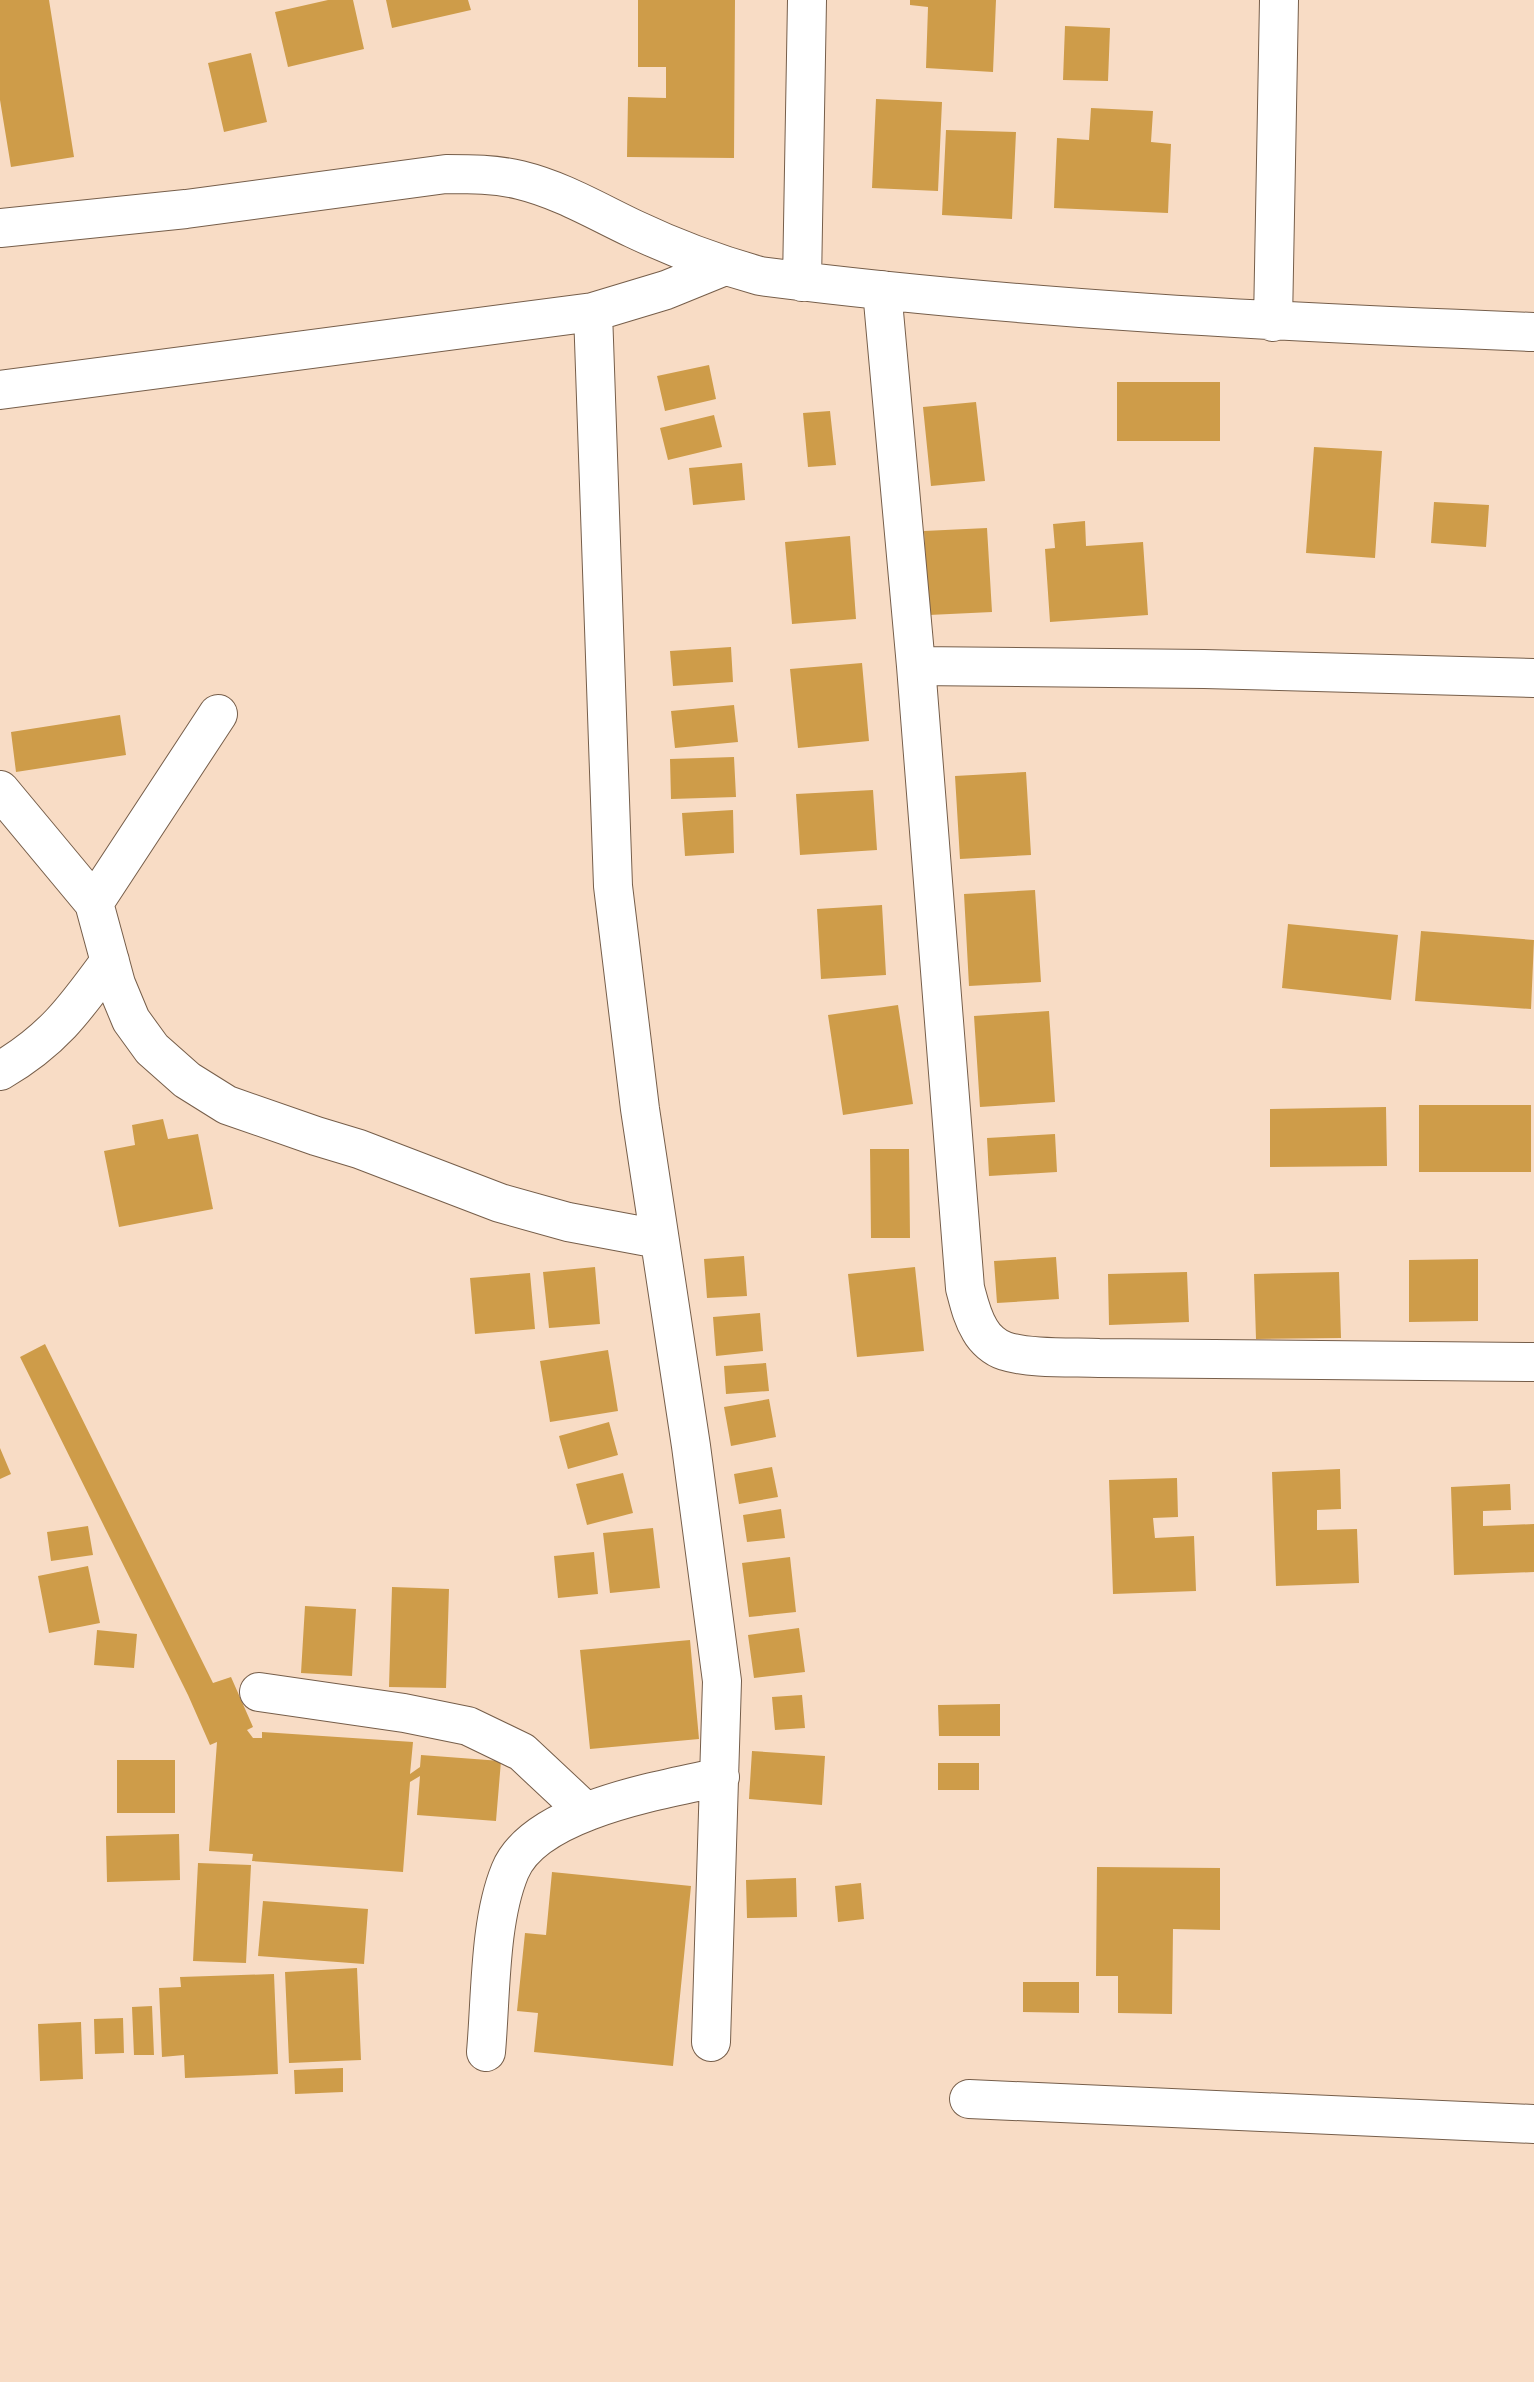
<svg xmlns="http://www.w3.org/2000/svg" width="1534" height="2382" font-family="'Exo 2',sans-serif">
<style>
.building{fill:#ce9c49}
.lines{fill:none;stroke-linecap:round;stroke-linejoin:round}
.minor-casing{stroke:#765e4a;stroke-width:40}
.minor{stroke:#fff;stroke-width:38}
</style>
<rect width="100%" height="100%" fill="#f8dcc5"/>
<path class="building" d="M 0,0 L 49,0 L 74,157 L 11,167 L 0,100 Z
M 328,0 L 353,0 L 364,49 L 288,67 L 275,12 Z
M 386,0 L 468,0 L 471,10 L 392,28 Z
M 638,0 L 735,0 L 734,158 L 627,157 L 628,97 L 666,98 L 666,67 L 638,67 Z
M 910,0 L 996,0 L 993,72 L 926,68 L 928,7 L 910,5 Z
M 1065,26 L 1110,28 L 1108,81 L 1063,80 Z
M 251,53 L 267,122 L 224,132 L 208,63 Z
M 876,99 L 942,102 L 938,191 L 872,188 Z
M 1091,108 L 1153,111 L 1151,142 L 1171,144 L 1168,213 L 1054,208 L 1057,138 L 1089,140 Z
M 946,130 L 1016,132 L 1012,219 L 942,215 Z
M 709,365 L 716,399 L 665,411 L 657,376 Z
M 1117,382 L 1220,382 L 1220,441 L 1117,441 Z
M 976,402 L 985,481 L 931,486 L 923,407 Z
M 830,411 L 836,465 L 808,467 L 803,413 Z
M 714,415 L 722,447 L 668,460 L 660,428 Z
M 1314,447 L 1382,451 L 1375,558 L 1306,553 Z
M 742,463 L 745,500 L 693,505 L 689,468 Z
M 1434,502 L 1489,505 L 1486,547 L 1431,543 Z
M 1085,521 L 1086,546 L 1143,542 L 1148,615 L 1050,622 L 1045,549 L 1055,548 L 1053,524 Z
M 987,528 L 992,612 L 929,615 L 924,531 Z
M 850,536 L 856,619 L 792,624 L 785,542 Z
M 731,647 L 733,682 L 673,686 L 670,651 Z
M 862,663 L 869,741 L 798,748 L 790,669 Z
M 734,705 L 738,742 L 675,748 L 671,711 Z
M 120,715 L 126,755 L 16,772 L 11,732 Z
M 734,757 L 736,797 L 671,799 L 670,759 Z
M 1026,772 L 1031,855 L 960,859 L 955,776 Z
M 873,790 L 877,850 L 800,855 L 796,794 Z
M 733,810 L 734,853 L 685,856 L 682,813 Z
M 1035,890 L 1041,982 L 969,986 L 964,894 Z
M 882,905 L 886,975 L 821,979 L 817,909 Z
M 1288,924 L 1398,935 L 1391,1000 L 1282,988 Z
M 1421,931 L 1534,940 L 1531,1009 L 1415,1001 Z
M 898,1005 L 913,1104 L 843,1115 L 828,1015 Z
M 1049,1011 L 1055,1102 L 980,1107 L 974,1016 Z
M 1419,1105 L 1531,1105 L 1531,1172 L 1419,1172 Z
M 1386,1107 L 1387,1166 L 1270,1167 L 1270,1109 Z
M 163,1119 L 168,1139 L 198,1134 L 213,1209 L 119,1227 L 104,1151 L 135,1145 L 132,1125 Z
M 1055,1134 L 1057,1172 L 989,1176 L 987,1138 Z
M 870,1149 L 909,1149 L 910,1238 L 871,1238 Z
M 744,1256 L 747,1296 L 707,1298 L 704,1259 Z
M 1056,1257 L 1059,1299 L 997,1303 L 994,1261 Z
M 1478,1259 L 1478,1321 L 1409,1322 L 1409,1260 Z
M 595,1267 L 600,1324 L 549,1328 L 543,1272 Z
M 915,1267 L 924,1351 L 857,1357 L 848,1274 Z
M 1187,1272 L 1189,1322 L 1109,1325 L 1108,1274 Z
M 1339,1272 L 1341,1338 L 1256,1339 L 1254,1274 Z
M 530,1273 L 535,1329 L 475,1334 L 470,1278 Z
M 760,1313 L 763,1351 L 716,1356 L 713,1317 Z
M 45,1344 L 213,1683 L 231,1677 L 253,1727 L 247,1730 L 253,1738 L 262,1738 L 262,1732 L 413,1742 L 410,1774 L 420,1767 L 421,1755 L 501,1761 L 496,1821 L 417,1815 L 420,1776 L 410,1782 L 403,1872 L 252,1861 L 253,1854 L 209,1851 L 217,1742 L 210,1745 L 188,1695 L 20,1357 Z
M 608,1350 L 618,1411 L 550,1422 L 540,1361 Z
M 766,1363 L 769,1391 L 726,1394 L 724,1366 Z
M 769,1399 L 776,1437 L 731,1446 L 724,1407 Z
M 609,1422 L 618,1455 L 568,1469 L 559,1436 Z
M 0,1448 L 11,1474 L 0,1479 Z
M 772,1467 L 778,1497 L 739,1504 L 734,1474 Z
M 1340,1469 L 1341,1509 L 1317,1510 L 1317,1530 L 1357,1529 L 1359,1583 L 1276,1586 L 1272,1472 Z
M 623,1473 L 633,1513 L 587,1525 L 576,1484 Z
M 1177,1478 L 1178,1517 L 1153,1518 L 1155,1538 L 1194,1536 L 1196,1591 L 1113,1594 L 1109,1480 Z
M 1510,1484 L 1511,1510 L 1483,1511 L 1483,1526 L 1534,1524 L 1534,1572 L 1454,1575 L 1451,1487 Z
M 781,1509 L 785,1538 L 747,1542 L 743,1515 Z
M 88,1526 L 93,1555 L 51,1561 L 47,1532 Z
M 653,1528 L 660,1588 L 610,1593 L 603,1533 Z
M 594,1552 L 598,1594 L 558,1598 L 554,1556 Z
M 790,1557 L 796,1612 L 749,1617 L 742,1563 Z
M 88,1566 L 100,1623 L 49,1633 L 38,1576 Z
M 392,1587 L 449,1589 L 446,1688 L 389,1687 Z
M 305,1606 L 356,1609 L 352,1676 L 301,1673 Z
M 799,1628 L 805,1672 L 754,1678 L 748,1635 Z
M 97,1630 L 137,1634 L 134,1668 L 94,1665 Z
M 690,1640 L 699,1739 L 590,1749 L 580,1650 Z
M 802,1695 L 805,1728 L 775,1730 L 772,1697 Z
M 1000,1704 L 1000,1736 L 939,1736 L 938,1705 Z
M 752,1751 L 825,1756 L 822,1805 L 749,1799 Z
M 117,1760 L 175,1760 L 175,1813 L 117,1813 Z
M 938,1763 L 979,1763 L 979,1790 L 938,1790 Z
M 179,1834 L 180,1880 L 107,1882 L 106,1836 Z
M 198,1863 L 251,1865 L 246,1963 L 193,1961 Z
M 1097,1867 L 1220,1868 L 1220,1930 L 1173,1929 L 1172,2014 L 1118,2013 L 1118,1976 L 1096,1976 Z
M 552,1872 L 691,1886 L 673,2066 L 534,2052 L 538,2013 L 517,2011 L 525,1933 L 546,1935 Z
M 796,1878 L 797,1917 L 747,1918 L 746,1880 Z
M 861,1883 L 864,1919 L 838,1922 L 835,1886 Z
M 263,1901 L 368,1909 L 364,1964 L 258,1956 Z
M 357,1968 L 361,2060 L 289,2063 L 285,1972 Z
M 274,1974 L 278,2074 L 185,2078 L 184,2055 L 162,2057 L 159,1988 L 181,1987 L 180,1977 Z
M 1023,1982 L 1079,1982 L 1079,2013 L 1023,2012 Z
M 152,2006 L 154,2055 L 134,2055 L 132,2007 Z
M 123,2018 L 124,2053 L 95,2054 L 94,2019 Z
M 81,2022 L 83,2079 L 40,2081 L 38,2024 Z
M 343,2068 L 343,2092 L 295,2094 L 294,2070 Z"/>
<g class="lines">
<defs>
<path id="minor" d="M 0,228 L 186,209 L 446,174 C 471,174 495,174 520,180 C 561,190 596,211 634,229 C 674,248 717,264 760,276 C 1018,309 1274,322 1534,332
M 802,282 L 807,0
M 882,290 L 916,666 L 965,1288 C 969,1303 972,1317 980,1330 C 985,1339 995,1348 1005,1351 C 1029,1359 1072,1357 1099,1358 L 1534,1362
M 593,312 L 613,886 L 640,1109 L 691,1446 L 722,1681 L 711,2042
M 1273,322 L 1279,0
M 0,390 L 593,312 L 666,290 L 725,266
M 916,666 L 1204,669 L 1534,678
M 0,790 L 94,903 L 116,984 L 131,1020 L 152,1049 L 187,1080 L 227,1105 L 316,1136 L 359,1149 L 500,1203 L 568,1222 L 659,1239
M 94,903 L 218,714
M 0,1071 C 53,1040 75,1009 110,961
M 259,1692 L 404,1713 L 468,1726 L 522,1752 L 586,1812
M 486,2052 C 491,1996 489,1922 510,1871 C 535,1810 662,1790 720,1777
M 969,2099 L 1534,2124"/>
</defs>
<use href="#minor" class="minor-casing"/>
<use href="#minor" class="minor"/>
</g>
</svg>
